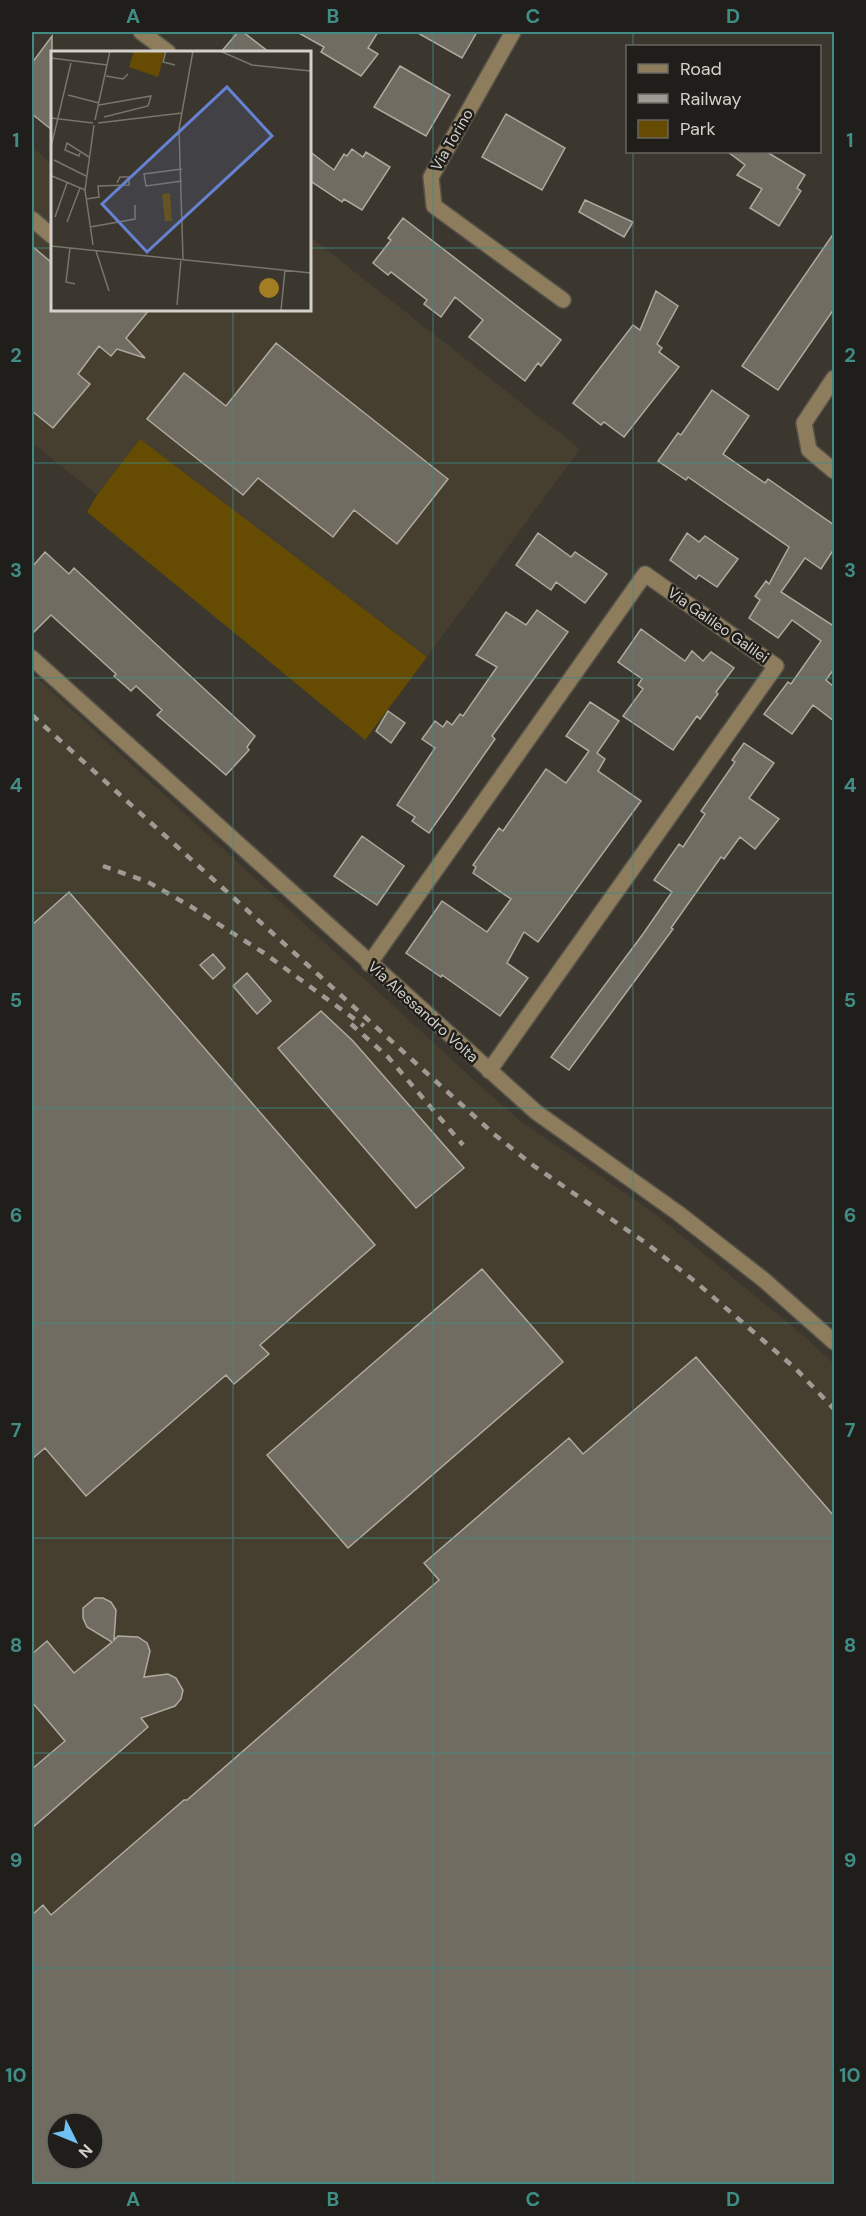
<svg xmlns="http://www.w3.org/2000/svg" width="866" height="2216" font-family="'DM Sans',sans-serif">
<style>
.built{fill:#463e2f;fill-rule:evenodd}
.green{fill:#664c03}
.building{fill:#716c62;stroke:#afaa9f;stroke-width:1.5;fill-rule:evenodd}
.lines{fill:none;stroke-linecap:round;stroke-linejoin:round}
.minor-casing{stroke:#57534a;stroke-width:18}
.minor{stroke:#8d7d5c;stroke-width:15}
.rail{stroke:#9e9b94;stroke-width:4.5;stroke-dasharray:8 8;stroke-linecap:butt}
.grid{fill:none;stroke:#408d86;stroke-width:1.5;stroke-opacity:0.55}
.labels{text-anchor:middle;stroke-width:5;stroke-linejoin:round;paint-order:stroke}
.street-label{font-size:15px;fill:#d4d1cc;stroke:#201e1a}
.inset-road{fill:none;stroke:#78756d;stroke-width:1.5}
.view{fill:#6682d3;fill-opacity:0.15;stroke:#6682d3;stroke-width:3}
.inset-edge{fill:none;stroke:#d4d1cc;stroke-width:3}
.neatline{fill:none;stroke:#408d86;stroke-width:2}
.grid-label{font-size:20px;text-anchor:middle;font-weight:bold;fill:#408d86}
</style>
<rect width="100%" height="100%" fill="#3b372e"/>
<path class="built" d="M 32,147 L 52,164 L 52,309 L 309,309 L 309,236 L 580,449 L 427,657 L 140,440 L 97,495 L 32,443 Z
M 32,673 L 487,1092 L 522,1122 L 654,1213 L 804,1336 L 834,1364 L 834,2184 L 32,2184 ZM 57,2123 L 93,2123 L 93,2159 L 57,2159 Z"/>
<path class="green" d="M 140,439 L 427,657 L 365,740 L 87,512 L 97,495 Z"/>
<path class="building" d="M 238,32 L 243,32 L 269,52 L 221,52 Z
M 297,32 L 378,32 L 368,48 L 378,54 L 361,76 L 321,52 L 324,47 Z
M 416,32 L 477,32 L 462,58 Z
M 52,36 L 52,130 L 32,114 L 32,63 Z
M 400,66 L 450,95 L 426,136 L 374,107 Z
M 506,114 L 565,148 L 542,190 L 482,157 Z
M 352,149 L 363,157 L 366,152 L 390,167 L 362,210 L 344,199 L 342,202 L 309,180 L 309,151 L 334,170 L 344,154 L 347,156 Z
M 728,152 L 767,152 L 805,175 L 797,188 L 801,191 L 779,226 L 750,208 L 762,189 L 737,175 L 745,165 Z
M 585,200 L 633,222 L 624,237 L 579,212 Z
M 403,218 L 561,340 L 541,366 L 538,363 L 525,381 L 469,337 L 483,320 L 455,297 L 441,317 L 424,304 L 427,300 L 391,272 L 388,275 L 373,263 L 391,240 L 388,238 Z
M 834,233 L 834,309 L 778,390 L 742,366 Z
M 32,246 L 52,263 L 52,309 L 150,309 L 126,338 L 145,358 L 117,349 L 111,356 L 99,346 L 78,374 L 90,384 L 53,428 L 32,411 Z
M 656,291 L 678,306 L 657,344 L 662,348 L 659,352 L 679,367 L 624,437 L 604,422 L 601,425 L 573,403 L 633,325 L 640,330 Z
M 276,343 L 448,479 L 397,544 L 354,510 L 333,537 L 258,478 L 243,495 L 147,419 L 184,373 L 226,406 Z
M 712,390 L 749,416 L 723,454 L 765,483 L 768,479 L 834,525 L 834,549 L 821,569 L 805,558 L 781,592 L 832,625 L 834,622 L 834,669 L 826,680 L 834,687 L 834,721 L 813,705 L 792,734 L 764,714 L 788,682 L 791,684 L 821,641 L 792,620 L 778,638 L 749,618 L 760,600 L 755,596 L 766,581 L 769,584 L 789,547 L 688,477 L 686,480 L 658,461 L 678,433 L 681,435 Z
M 538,533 L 571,557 L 575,552 L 607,574 L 585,603 L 556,582 L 551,590 L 516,565 Z
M 687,533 L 699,542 L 705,536 L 738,559 L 717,587 L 699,575 L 696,579 L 670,560 Z
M 45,552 L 69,574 L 74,568 L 255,736 L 247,747 L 249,750 L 226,775 L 157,715 L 162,710 L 136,686 L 131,691 L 114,676 L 116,674 L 51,615 L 32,634 L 32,567 Z
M 537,610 L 568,632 L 492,736 L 495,739 L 429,833 L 412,821 L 415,817 L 397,805 L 435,748 L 422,739 L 435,721 L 443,727 L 447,721 L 452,725 L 460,714 L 463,716 L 497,667 L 476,655 L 506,612 L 526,625 Z
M 641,629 L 685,661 L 692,651 L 703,661 L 711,652 L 734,668 L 716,692 L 718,694 L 700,719 L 697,716 L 673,750 L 623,716 L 643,689 L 638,685 L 642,679 L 618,662 Z
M 590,702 L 619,721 L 597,753 L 605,759 L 598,771 L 641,801 L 538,942 L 524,932 L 507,963 L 528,978 L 500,1016 L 442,975 L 441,977 L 406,953 L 442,901 L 487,932 L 511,899 L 473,873 L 476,867 L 473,865 L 499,828 L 503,831 L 546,769 L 566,783 L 589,751 L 566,736 Z
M 388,711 L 405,723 L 391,743 L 376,731 Z
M 744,743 L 774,763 L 749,798 L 779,819 L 755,849 L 740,837 L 724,859 L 721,857 L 671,928 L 673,929 L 569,1070 L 551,1057 L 643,934 L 672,892 L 654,880 L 679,844 L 683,847 L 705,814 L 701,811 L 735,762 L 732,760 Z
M 362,836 L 404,866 L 377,905 L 334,876 Z
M 69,892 L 375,1245 L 260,1345 L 269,1354 L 234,1384 L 226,1375 L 86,1496 L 45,1448 L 32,1459 L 32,925 Z
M 213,954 L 225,968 L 213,979 L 200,965 Z
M 247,973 L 271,1001 L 257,1014 L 233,986 Z
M 321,1011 L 353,1041 L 464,1168 L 416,1208 L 278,1048 Z
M 482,1269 L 563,1362 L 348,1548 L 267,1455 Z
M 696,1357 L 834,1516 L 834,2184 L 32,2184 L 32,1915 L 43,1905 L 51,1915 L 184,1800 L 187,1800 L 439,1580 L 424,1563 L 569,1438 L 583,1454 ZM 57,2123 L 93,2123 L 93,2159 L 57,2159 Z
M 95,1598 L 103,1598 L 111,1602 L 116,1610 L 114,1640 L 118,1636 L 138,1637 L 147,1643 L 150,1651 L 144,1677 L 168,1674 L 176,1678 L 183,1690 L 181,1699 L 175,1706 L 141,1718 L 148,1727 L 32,1828 L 32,1769 L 65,1741 L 32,1702 L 32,1654 L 47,1641 L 74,1673 L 112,1642 L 87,1627 L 83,1618 L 83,1608 Z"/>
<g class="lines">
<defs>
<path id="minor" d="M 141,32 L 168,52
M 513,32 L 431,177 L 434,206 L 563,300
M 32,219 L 52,236
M 834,378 L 804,423 L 809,450 L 834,471
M 32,658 L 536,1112 L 678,1213 L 764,1280 L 834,1342
M 369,964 L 645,574 L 776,666 L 489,1071"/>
</defs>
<use href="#minor" class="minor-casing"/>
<use href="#minor" class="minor"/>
<path class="rail" d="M 32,715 L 495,1135 L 534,1166 L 646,1243 L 697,1283 L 796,1369 L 834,1409
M 103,866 L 148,882 L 190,906 L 264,953 L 364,1026
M 351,1024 L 388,1057 L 463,1145"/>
</g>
<path class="grid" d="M 233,32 L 233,52M 433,32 L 433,2184M 633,32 L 633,46M 633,152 L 633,2184M 32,248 L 52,248M 309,248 L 834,248M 233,309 L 233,2184M 32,463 L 834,463M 32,678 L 834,678M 32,893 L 834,893M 32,1108 L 834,1108M 32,1323 L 834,1323M 32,1538 L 834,1538M 32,1753 L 834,1753M 32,1968 L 834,1968"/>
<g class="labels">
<g class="street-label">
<text transform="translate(452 140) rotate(-60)" y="5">Via Torino</text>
<text transform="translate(718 625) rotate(35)" y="5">Via Galileo Galilei</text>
<text transform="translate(423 1012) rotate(42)" y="5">Via Alessandro Volta</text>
</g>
</g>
<g transform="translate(51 51)">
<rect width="260" height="260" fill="#3b372e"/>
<path d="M 83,0 L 114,0 L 107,26 L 78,16 ZM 119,142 L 121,170 L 114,170 L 111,143 Z" fill="#664c03"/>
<path d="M208 237a10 10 0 1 1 20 0a10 10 0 1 1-20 0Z" fill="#a27d21"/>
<path class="inset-road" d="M 115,0 L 112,11 L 124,14M 169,0 L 201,14 L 260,20M 0,7 L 56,14M 55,25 L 72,28 L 77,23M 17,44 L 48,52M 48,54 L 100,45 L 97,55 L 53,66M 0,67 L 42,72M 44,69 L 59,0M 47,72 L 131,62M 0,96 L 20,12M 29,102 L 28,105 L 14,99 L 16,92 L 38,106M 3,109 L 35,125M 131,118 L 93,123 L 95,135 L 131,130M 1,125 L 34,139M 35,148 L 48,146 L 47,135 L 78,134 L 78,126 L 69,126 L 66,132M 4,166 L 16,132M 16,171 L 29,137M 39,176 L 84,168 L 84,154M 42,194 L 34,139 L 43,74M 0,195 L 260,222M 19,197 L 15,231 L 24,233M 45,200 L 58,240M 132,208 L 128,78 L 142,0M 126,254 L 130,208M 230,259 L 234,219"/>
<path class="view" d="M 176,36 L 221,85 L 96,201 L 51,153 Z"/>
<rect width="260" height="260" class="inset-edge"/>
</g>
<rect width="866" height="2216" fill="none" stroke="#201e1a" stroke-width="66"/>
<rect x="626" y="45" width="195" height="108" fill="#201e1a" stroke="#686661" stroke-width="1.5"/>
<rect x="638" y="64" width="30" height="9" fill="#8d7d5c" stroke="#686661" stroke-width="1.5"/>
<text x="680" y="75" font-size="18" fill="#d4d1cc">Road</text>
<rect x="638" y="94" width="30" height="9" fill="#9e9b94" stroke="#686661" stroke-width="1.5"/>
<text x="680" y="105" font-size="18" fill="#d4d1cc">Railway</text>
<rect x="638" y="120" width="30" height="18" fill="#664c03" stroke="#686661" stroke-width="1.5"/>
<text x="680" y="135" font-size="18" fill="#d4d1cc">Park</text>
<g transform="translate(75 2141) rotate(133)"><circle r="28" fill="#201e1a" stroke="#686661" stroke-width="1.5"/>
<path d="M0-4.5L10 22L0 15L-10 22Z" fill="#6dc2f3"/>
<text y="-9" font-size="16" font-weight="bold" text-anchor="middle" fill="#d4d1cc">N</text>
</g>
<rect x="33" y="33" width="800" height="2150" class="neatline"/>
<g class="grid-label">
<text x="133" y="23">A</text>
<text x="333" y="23">B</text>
<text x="533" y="23">C</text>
<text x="733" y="23">D</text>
<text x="16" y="147">1</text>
<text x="850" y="147">1</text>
<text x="16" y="362">2</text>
<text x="850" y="362">2</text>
<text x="16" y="577">3</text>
<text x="850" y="577">3</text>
<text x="16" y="792">4</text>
<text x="850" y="792">4</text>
<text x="16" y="1007">5</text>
<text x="850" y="1007">5</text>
<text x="16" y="1222">6</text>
<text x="850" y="1222">6</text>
<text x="16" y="1437">7</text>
<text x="850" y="1437">7</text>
<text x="16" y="1652">8</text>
<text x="850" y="1652">8</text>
<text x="16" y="1867">9</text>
<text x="850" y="1867">9</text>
<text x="16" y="2082">10</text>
<text x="850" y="2082">10</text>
<text x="133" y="2206">A</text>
<text x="333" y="2206">B</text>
<text x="533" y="2206">C</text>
<text x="733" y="2206">D</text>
</g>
</svg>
